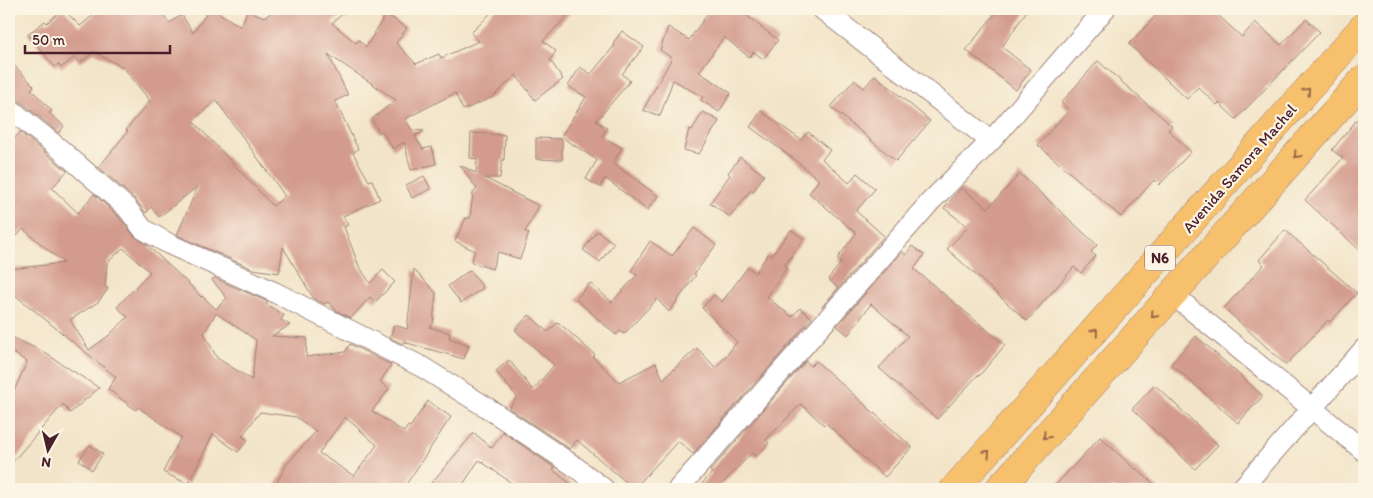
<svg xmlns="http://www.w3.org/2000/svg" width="1373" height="498" font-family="Itim,sans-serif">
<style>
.building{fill:#d39b8d;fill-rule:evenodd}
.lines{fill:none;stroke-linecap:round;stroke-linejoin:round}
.minor-casing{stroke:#9e827a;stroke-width:22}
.trunk-casing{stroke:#9e827a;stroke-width:29}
.minor{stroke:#fff;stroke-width:20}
.trunk{stroke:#f7c06c;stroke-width:28}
.oneway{stroke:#986748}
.labels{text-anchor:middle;stroke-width:4.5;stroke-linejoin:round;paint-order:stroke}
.shield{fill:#fcf5e5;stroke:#7f5f63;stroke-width:1}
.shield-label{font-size:15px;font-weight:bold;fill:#4a1f2b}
.street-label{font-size:16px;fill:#4a1f2b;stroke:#fcf5e5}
</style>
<rect width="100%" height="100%" fill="#fcf5e5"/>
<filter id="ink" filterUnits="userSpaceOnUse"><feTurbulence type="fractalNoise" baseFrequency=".02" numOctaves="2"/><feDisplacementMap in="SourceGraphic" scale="10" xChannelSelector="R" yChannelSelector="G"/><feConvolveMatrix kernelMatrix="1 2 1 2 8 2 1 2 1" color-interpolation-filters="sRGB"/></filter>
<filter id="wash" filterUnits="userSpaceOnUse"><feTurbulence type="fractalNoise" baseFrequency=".0096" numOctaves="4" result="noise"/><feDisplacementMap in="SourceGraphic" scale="20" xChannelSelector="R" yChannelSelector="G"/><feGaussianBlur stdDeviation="1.12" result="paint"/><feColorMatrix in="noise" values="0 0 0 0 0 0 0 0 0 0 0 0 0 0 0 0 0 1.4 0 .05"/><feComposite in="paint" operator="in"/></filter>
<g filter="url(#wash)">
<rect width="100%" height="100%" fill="#f2e4c8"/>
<g id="blocks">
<path class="building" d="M 63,9 L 80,26 L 101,9 L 160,9 L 169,23 L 182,15 L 193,33 L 210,9 L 213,9 L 241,27 L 247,11 L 265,17 L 276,9 L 348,9 L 332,23 L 356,43 L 359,40 L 366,47 L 386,14 L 407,28 L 396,43 L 416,64 L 439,54 L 441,58 L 479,41 L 471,33 L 495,9 L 574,9 L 543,41 L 556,51 L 550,60 L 563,79 L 535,100 L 516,75 L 493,97 L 463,110 L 455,93 L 405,119 L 412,130 L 424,131 L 415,136 L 423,149 L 432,147 L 436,164 L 411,170 L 404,142 L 393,149 L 382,131 L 379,133 L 372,119 L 396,100 L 328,54 L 348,95 L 335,101 L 358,149 L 353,153 L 369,181 L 372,180 L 380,199 L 343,216 L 348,225 L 344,227 L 359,266 L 370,283 L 383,270 L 395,282 L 375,302 L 370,297 L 351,318 L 337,311 L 328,302 L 325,304 L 314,299 L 283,247 L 279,273 L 253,269 L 177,235 L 198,186 L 159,217 L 151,207 L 146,213 L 135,199 L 99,167 L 128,131 L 126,130 L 150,101 L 124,68 L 94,52 L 80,63 L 75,57 L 61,68 L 58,64 L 55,67 L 28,34 L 45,21 L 47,23 ZM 216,100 L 285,196 L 273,206 L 193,121 Z
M 711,9 L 738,9 L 778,40 L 763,59 L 754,52 L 749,57 L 724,37 L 699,72 L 731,93 L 719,112 L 701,100 L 703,97 L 673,80 L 660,116 L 643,110 L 672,58 L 660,50 L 668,27 L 689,40 Z
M 999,9 L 1028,9 L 1002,47 L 1031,70 L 1016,90 L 966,50 Z
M 1162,9 L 1211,9 L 1242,37 L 1255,22 L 1281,45 L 1306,19 L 1320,32 L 1236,119 L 1219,103 L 1217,105 L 1198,87 L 1187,99 L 1129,44 Z
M 622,31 L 644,47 L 622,74 L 630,81 L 596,121 L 607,128 L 602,136 L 622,148 L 613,163 L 658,196 L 647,210 L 605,178 L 600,187 L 586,179 L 597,160 L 566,140 L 562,135 L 586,97 L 568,86 L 580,67 L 591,74 L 615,45 L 613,43 Z
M 9,60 L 34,86 L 31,89 L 52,111 L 49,113 L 64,126 L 59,133 L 9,92 Z
M 1098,61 L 1172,126 L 1168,130 L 1191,152 L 1159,185 L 1154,180 L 1121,217 L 1038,145 L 1069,110 L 1061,103 Z
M 875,75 L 930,121 L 896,161 L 831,107 L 854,80 L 864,88 Z
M 761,111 L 801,140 L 808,132 L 830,150 L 822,159 L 849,183 L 857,173 L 875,189 L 856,211 L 884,236 L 822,307 L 838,288 L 828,279 L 841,263 L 837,259 L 856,233 L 809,193 L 819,180 L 794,159 L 750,127 Z
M 1364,111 L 1364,254 L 1305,200 L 1343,158 L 1332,150 Z
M 703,112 L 719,121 L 699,154 L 684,150 L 689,129 L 692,130 Z
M 20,132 L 67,171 L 52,188 L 78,213 L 94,194 L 118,216 L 134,236 L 146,244 L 190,285 L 201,297 L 202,296 L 216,309 L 227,298 L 212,280 L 214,278 L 268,302 L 266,304 L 284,315 L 281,320 L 290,325 L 272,336 L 307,338 L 306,357 L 345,352 L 350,344 L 391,365 L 380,382 L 389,389 L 372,411 L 404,432 L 408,426 L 410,427 L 428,401 L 451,417 L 403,489 L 273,489 L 287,464 L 316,431 L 296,417 L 260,412 L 242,436 L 248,440 L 238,452 L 213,434 L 188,484 L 163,472 L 181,437 L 138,407 L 136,410 L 108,389 L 116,377 L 14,294 L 9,295 L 9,269 L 64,263 L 23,229 L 17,236 L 9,229 L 9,145 ZM 123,248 L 150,272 L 117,307 L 128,317 L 107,337 L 89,350 L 70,320 L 98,302 L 108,289 L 105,286 L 107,263 ZM 216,313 L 256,340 L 252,380 L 217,358 L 204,333 ZM 345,417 L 377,445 L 354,476 L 319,453 Z
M 471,133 L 505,135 L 504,160 L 502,160 L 500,178 L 485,178 L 539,206 L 525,232 L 529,233 L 520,259 L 498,252 L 492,269 L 471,262 L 475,251 L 455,241 L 466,218 L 470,218 L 473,193 L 477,189 L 460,165 L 476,173 L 477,159 L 470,158 Z
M 536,138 L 562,139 L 562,160 L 536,159 Z
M 740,157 L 764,175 L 753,192 L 751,190 L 730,217 L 710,203 L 730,175 L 728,173 Z
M 1020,174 L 1097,245 L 1091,252 L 1096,256 L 1081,273 L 1074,267 L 1027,321 L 947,249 L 968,227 L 944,208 L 961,188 L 988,208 Z
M 424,176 L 431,189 L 412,198 L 406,185 Z
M 694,228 L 716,245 L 694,274 L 696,275 L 669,312 L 657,299 L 624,334 L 620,331 L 616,335 L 576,299 L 590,283 L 612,302 L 637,275 L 631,271 L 650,241 L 672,256 Z
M 791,230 L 804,239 L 785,265 L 787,267 L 767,297 L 792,317 L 800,308 L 812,318 L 693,454 L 678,441 L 634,489 L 577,440 L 570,449 L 509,408 L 517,397 L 496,371 L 509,360 L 533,390 L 554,365 L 515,330 L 529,315 L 548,332 L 558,322 L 595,355 L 593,357 L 619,382 L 656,363 L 663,379 L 697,348 L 716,368 L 737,342 L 702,308 L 714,295 L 722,302 L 748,267 L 755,273 L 768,254 L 771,256 Z
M 1285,230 L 1357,293 L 1330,322 L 1328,320 L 1286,365 L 1224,308 L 1264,265 L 1259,260 Z
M 597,231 L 614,243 L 600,262 L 583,250 Z
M 912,246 L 924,255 L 914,269 L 1005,345 L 979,376 L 978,375 L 937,419 L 879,368 L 908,336 L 871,304 L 848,335 L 837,326 L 902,252 L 906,255 Z
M 414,269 L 436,293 L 433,324 L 429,327 L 450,333 L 449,338 L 469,345 L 464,359 L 407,343 L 406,344 L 406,340 L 403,344 L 390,338 L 394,325 L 407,329 Z
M 470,270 L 483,288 L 461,303 L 448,286 Z
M 9,336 L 42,351 L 99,388 L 70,413 L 63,404 L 9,466 L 9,402 L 27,362 L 9,350 Z
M 1196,336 L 1263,396 L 1238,423 L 1171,364 Z
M 806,361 L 811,366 L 816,361 L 912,447 L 885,477 L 826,423 L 824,425 L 801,404 L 766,440 L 769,443 L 756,457 L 752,453 L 717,489 L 697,489 L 712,473 L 710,471 Z
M 1155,385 L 1218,445 L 1195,469 L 1132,409 Z
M 503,432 L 555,468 L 553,470 L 577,489 L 520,489 L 479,460 L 460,489 L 426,489 L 474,433 L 492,448 Z
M 1100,437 L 1135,469 L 1136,468 L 1159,489 L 1052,489 Z
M 90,445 L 103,454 L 92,470 L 79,460 Z"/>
</g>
</g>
<g filter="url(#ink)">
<use href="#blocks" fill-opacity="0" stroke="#9e827a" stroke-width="1"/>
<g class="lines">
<defs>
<path id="minor" d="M 822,9 L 991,141
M 9,108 L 61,150 L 127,208 L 143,229 L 169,244 L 274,292 L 422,367 L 486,407 L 574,466 L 604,489
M 1172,294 L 1364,451
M 678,489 L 931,201 L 991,141 L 1105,9
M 1241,489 L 1364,349"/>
<path id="trunk" d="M 954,489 L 1364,26
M 999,489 L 1364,79"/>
</defs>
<use href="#minor" class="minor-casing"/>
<use href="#trunk" class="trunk-casing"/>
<use href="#minor" class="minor"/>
<use href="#trunk" class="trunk"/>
</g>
<defs><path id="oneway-chevron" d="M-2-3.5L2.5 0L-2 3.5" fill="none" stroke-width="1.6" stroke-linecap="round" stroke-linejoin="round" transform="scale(1.25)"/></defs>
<g class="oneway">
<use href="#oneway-chevron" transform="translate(1307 91) rotate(-49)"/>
<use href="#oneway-chevron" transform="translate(1297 155) rotate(132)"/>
<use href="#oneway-chevron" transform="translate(1154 315) rotate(132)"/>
<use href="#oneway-chevron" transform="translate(1095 332) rotate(-49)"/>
<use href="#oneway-chevron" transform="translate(1046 436) rotate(132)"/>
<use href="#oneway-chevron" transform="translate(987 453) rotate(-48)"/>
</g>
</g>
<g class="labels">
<rect class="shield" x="1145" y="245.5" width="30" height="25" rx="4"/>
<g class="shield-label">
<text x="1160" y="263">N6</text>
</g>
<g class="street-label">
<text transform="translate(1239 168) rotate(-49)" y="6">Avenida Samora Machel</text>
</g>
</g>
<rect width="1373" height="498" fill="none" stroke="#fcf5e5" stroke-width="30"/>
<g transform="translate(48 450) rotate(188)" stroke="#fcf5e5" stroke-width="4" paint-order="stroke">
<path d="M0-4L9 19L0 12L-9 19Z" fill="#4a1f2b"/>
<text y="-8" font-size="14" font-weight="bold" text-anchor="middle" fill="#4a1f2b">N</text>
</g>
<path d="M25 45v8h145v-8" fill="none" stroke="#4a1f2b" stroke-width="2.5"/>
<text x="32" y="45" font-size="15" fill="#4a1f2b" stroke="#fcf5e5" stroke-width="4" paint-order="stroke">50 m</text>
</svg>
